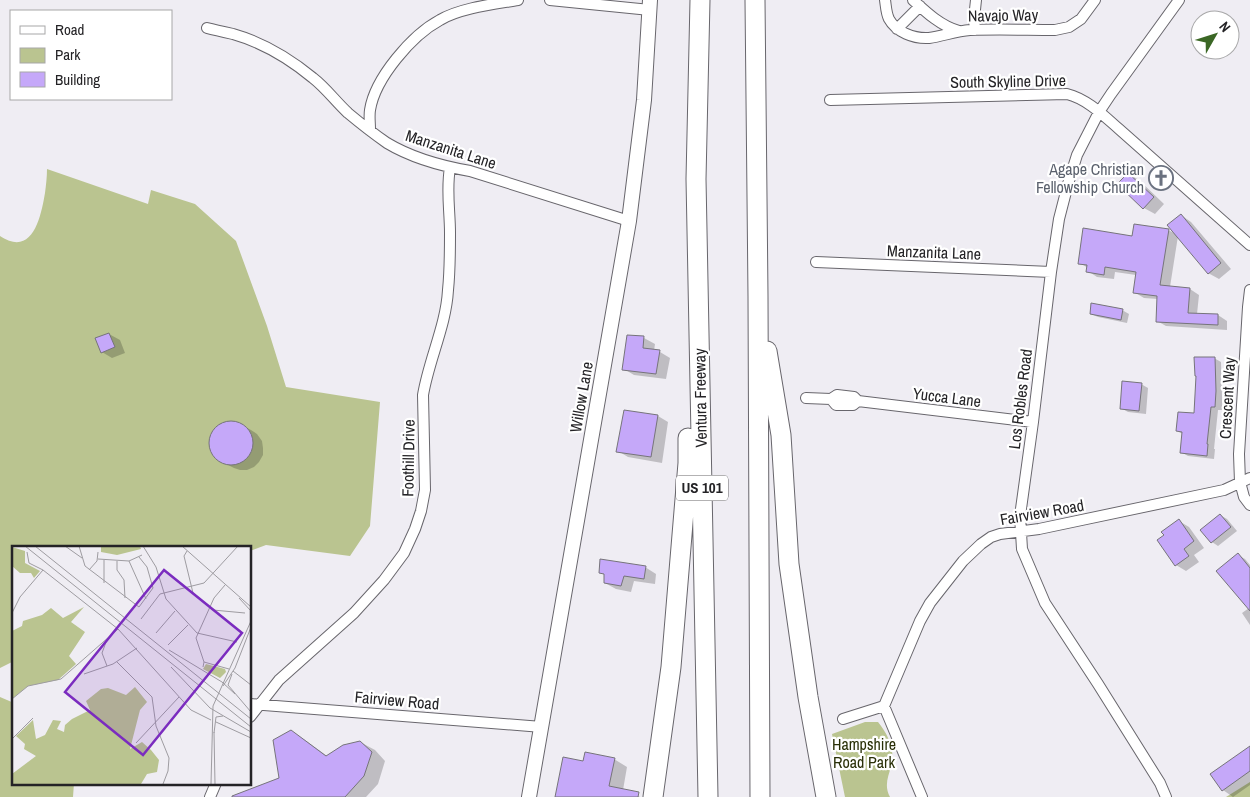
<svg xmlns="http://www.w3.org/2000/svg" width="1250" height="797" font-family="'Archivo Narrow',sans-serif">
<style>
.green{fill:#bac490}
.shadow{fill:#0003}
.building{fill:#c5a8f9;stroke:#76747a}
.lines{fill:none;stroke-linecap:round;stroke-linejoin:round}
.street-casing{stroke:#68666c;stroke-width:12}
.secondary-casing{stroke:#68666c;stroke-width:16}
.highway-casing{stroke:#68666c;stroke-width:21}
.street{stroke:#fff;stroke-width:10}
.secondary{stroke:#fff;stroke-width:14}
.highway{stroke:#fff;stroke-width:19}
.labels{text-anchor:middle;stroke-width:4.5;stroke-linejoin:round;paint-order:stroke}
.shield{fill:#fff;stroke:#666567;stroke-width:1}
.shield-label{font-size:15px;font-weight:bold;fill:#242326}
.street-label{font-size:16px;fill:#242326;stroke:#fff}
.worship-label{font-size:16px;fill:#5b616d;stroke:#fff;text-anchor:end}
.park-label{font-size:16px;fill:#292f07;stroke:#fff}
.inset-road{fill:none;stroke:#9e9ca1;stroke-width:1}
.view{fill:#7b2cbf;fill-opacity:0.15;stroke:#7b2cbf;stroke-width:2.5}
.inset-edge{fill:none;stroke:#242326;stroke-width:2.5}
</style>
<rect width="100%" height="100%" fill="#efedf3"/>
<path class="green" d="M 47,169 L 148,204 L 151,190 L 195,204 L 236,241 L 267,326 L 286,387 L 380,402 L 370,526 L 350,556 L 266,545 L 250,551 L 250,547 L 14,547 L 14,661 L 0,668 L 0,236 C 33,258 41,216 45,193 C 46,185 47,177 47,169 Z
M 0,697 L 14,703 L 14,783 L 74,783 L 73,797 L 0,797 Z
M 865,722 L 878,722 C 888,734 896,751 891,767 C 888,777 884,786 890,797 L 845,797 L 832,734 Z
M 1250,782 L 1250,797 L 1226,797 Z"/>
<path class="shadow" d="M 1128,174 L 1139,180 L 1164,204 L 1155,214 L 1144,208 Z
M 1181,215 L 1191,222 L 1231,269 L 1219,279 L 1208,273 L 1178,236 L 1170,287 L 1190,289 L 1199,295 L 1197,314 L 1218,315 L 1227,321 L 1227,330 L 1166,326 L 1157,321 L 1158,299 L 1144,298 L 1134,292 L 1136,275 L 1115,272 L 1114,279 L 1097,277 L 1088,271 L 1088,268 L 1080,263 L 1133,237 L 1168,230 L 1176,234 Z
M 1122,310 L 1129,314 L 1127,323 L 1098,317 L 1091,314 Z
M 109,334 L 120,340 L 125,353 L 112,358 L 102,352 Z
M 628,336 L 644,338 L 655,344 L 654,351 L 660,352 L 670,358 L 666,379 L 634,375 L 624,369 Z
M 1214,358 L 1221,362 L 1222,396 L 1222,410 L 1218,410 L 1214,449 L 1215,449 L 1214,459 L 1188,456 L 1181,452 L 1183,434 L 1177,431 L 1195,415 Z
M 1141,384 L 1148,388 L 1146,414 L 1128,412 L 1121,408 Z
M 625,411 L 658,416 L 668,422 L 662,463 L 628,457 L 618,451 Z
M 233,421 L 240,424 L 251,430 L 257,434 L 262,441 L 263,448 L 263,455 L 259,462 L 254,467 L 247,470 L 240,470 L 234,468 L 222,462 L 217,458 L 212,453 L 210,447 L 210,440 L 211,434 L 215,428 L 220,424 L 226,422 Z
M 1220,515 L 1227,519 L 1237,531 L 1218,546 L 1212,542 Z
M 1179,521 L 1189,527 L 1204,548 L 1194,555 L 1199,562 L 1186,571 L 1176,565 Z
M 1238,555 L 1245,559 L 1250,565 L 1250,625 L 1242,613 L 1249,608 Z
M 645,567 L 656,574 L 655,584 L 634,581 L 631,592 L 616,589 L 605,583 L 606,575 L 600,572 Z
M 291,732 L 305,740 L 327,756 L 360,742 L 375,750 L 385,761 L 378,784 L 366,797 L 243,797 L 281,779 Z
M 1250,749 L 1250,785 L 1233,797 L 1223,790 L 1211,774 Z
M 614,759 L 627,767 L 623,790 L 632,792 L 640,797 L 556,797 L 584,763 Z"/>
<path class="building" d="M 1128,173 L 1154,197 L 1143,209 L 1117,184 Z
M 1181,214 L 1221,263 L 1208,274 L 1167,225 Z
M 1134,224 L 1169,229 L 1160,285 L 1190,288 L 1188,313 L 1218,314 L 1218,325 L 1156,322 L 1157,296 L 1133,293 L 1136,272 L 1105,267 L 1104,275 L 1086,272 L 1087,265 L 1078,264 L 1083,228 L 1132,236 Z
M 1091,303 L 1123,309 L 1121,320 L 1090,314 Z
M 109,333 L 115,347 L 101,353 L 95,338 Z
M 627,335 L 644,336 L 643,348 L 660,350 L 656,374 L 622,370 Z
M 1194,357 L 1215,357 L 1216,391 L 1215,407 L 1211,407 L 1207,444 L 1208,444 L 1207,456 L 1180,453 L 1182,432 L 1176,431 L 1178,412 L 1194,413 L 1196,376 L 1195,376 Z
M 1122,381 L 1142,383 L 1139,411 L 1120,409 Z
M 624,410 L 658,415 L 651,457 L 616,452 Z
M209 443a22 22 0 1 1 44 0a22 22 0 1 1-44 0Z
M 1220,514 L 1231,527 L 1211,543 L 1200,530 Z
M 1179,519 L 1194,541 L 1184,549 L 1189,556 L 1175,566 L 1157,540 L 1164,535 L 1161,532 Z
M 1238,553 L 1250,568 L 1250,611 L 1216,571 Z
M 600,559 L 646,566 L 644,579 L 624,576 L 621,586 L 604,583 L 604,574 L 599,573 Z
M 291,730 L 326,756 L 343,745 L 360,741 L 372,752 L 364,776 L 345,797 L 232,797 L 232,796 L 279,778 L 273,740 Z
M 1250,746 L 1250,771 L 1222,791 L 1210,774 Z
M 585,752 L 615,758 L 609,786 L 639,792 L 638,797 L 555,797 L 563,757 L 583,761 Z"/>
<g class="lines">
<defs>
<path id="street" d="M 550,0 L 650,10
M 885,0 C 886,6 886,13 889,19 C 896,32 914,39 929,38 C 943,36 956,31 970,30 C 999,29 1027,30 1055,30 L 1069,27 L 1081,19 L 1095,0
M 913,0 C 927,13 941,26 959,31
M 207,28 C 215,30 224,32 233,34 C 261,42 290,59 313,78 C 326,88 336,102 348,113 C 360,123 374,134 387,143 C 412,158 441,166 470,171 L 629,221
M 897,29 L 920,6
M 975,30 L 974,19 L 976,0
M 830,100 L 1067,94 C 1087,99 1103,115 1119,129 L 1250,245
M 370,129 C 370,123 369,116 370,110 C 375,78 412,35 440,20 C 460,8 495,4 518,0
M 816,262 L 1051,272
M 1250,290 L 1248,307 L 1239,454 L 1240,482 L 1244,497 L 1250,505
M 806,398 L 831,399 L 837,395 L 854,397 L 858,401 L 1033,422
M 831,399 L 836,405 L 853,405 L 858,401
M 250,704 L 542,727
M 884,706 L 922,797
M 250,717 L 279,680 L 354,613 L 384,580 L 404,553 L 415,529 L 421,511 L 425,490 L 423,395 C 429,359 446,326 448,290 C 450,271 450,252 450,233 C 450,211 446,189 450,168
M 843,719 L 884,706 L 920,621 L 930,603 L 963,561 L 981,544 L 991,537 L 1000,534 L 1039,529 L 1224,490 L 1250,478
M 210,797 L 216,783
M 1166,797 L 1160,783 L 1098,684 L 1045,603 L 1022,549 L 1020,516 L 1033,422 L 1051,272 L 1059,219 L 1068,184 L 1077,155 L 1099,112 L 1111,94 L 1179,0"/>
<path id="secondary" d="M 529,797 L 629,221 L 644,100 L 650,0"/>
<path id="highway" d="M 700,0 L 696,179 L 708,797
M 755,0 L 758,296 L 760,797
M 767,351 L 781,435 L 789,564 L 808,697 L 826,797
M 653,797 L 671,667 L 688,463 L 688,438"/>
</defs>
<use href="#street" class="street-casing"/>
<use href="#secondary" class="secondary-casing"/>
<use href="#highway" class="highway-casing"/>
<use href="#street" class="street"/>
<use href="#secondary" class="secondary"/>
<use href="#highway" class="highway"/>
</g>
<defs>
<symbol id="church-ring" viewBox="-11 -11 22 22"><circle r="9.5" fill="#fff" stroke="#6b7280" stroke-width="1.5"/><path d="M-1.2-6h2.4v3.5h3.3v2.4h-3.3V6h-2.4V-.1h-3.3v-2.4h3.3Z" fill="#6b7280"/></symbol>
</defs>
<g fill-rule="evenodd">
<use href="#church-ring" x="1147" y="164" width="28" height="28"/>
</g>
<g class="labels">
<rect class="shield" x="676" y="475.5" width="52" height="25" rx="4"/>
<g class="shield-label">
<text x="702" y="493">US 101</text>
</g>
<g class="street-label">
<text transform="translate(1003 15) rotate(-1)" y="6">Navajo Way</text>
<text transform="translate(1008 81) rotate(-1)" y="6">South Skyline Drive</text>
<text transform="translate(451 149) rotate(18)" y="6">Manzanita Lane</text>
<text transform="translate(934 252) rotate(2)" y="6">Manzanita Lane</text>
<text transform="translate(581 397) rotate(-80)" y="6">Willow Lane</text>
<text transform="translate(947 397) rotate(7)" y="6">Yucca Lane</text>
<text transform="translate(700 398) rotate(-91)" y="6">Ventura Freeway</text>
<text transform="translate(1227 398) rotate(-87)" y="6">Crescent Way</text>
<text transform="translate(1020 399) rotate(-83)" y="6">Los Robles Road</text>
<text transform="translate(408 458) rotate(-89)" y="6">Foothill Drive</text>
<text transform="translate(1042 512) rotate(-10)" y="6">Fairview Road</text>
<text transform="translate(397 700) rotate(5)" y="6">Fairview Road</text>
</g>
<g class="worship-label">
<text x="1144" y="175">Agape Christian<tspan x="1144" dy="18">Fellowship Church</tspan></text>
</g>
<g class="park-label">
<text x="864" y="750">Hampshire<tspan x="864" dy="18">Road Park</tspan></text>
</g>
</g>
<g transform="translate(12 546)">
<rect width="239" height="239" fill="#efedf3"/>
<path d="M 89,0 L 128,0 L 129,3 L 105,9 L 89,6 ZM 0,1 L 13,5 L 13,17 L 28,25 L 22,32 L 19,27 L 8,27 L 0,20 ZM 72,61 L 59,76 L 73,86 L 57,110 L 64,118 L 46,134 L 16,140 L 0,153 L 0,85 L 10,80 L 11,75 L 30,69 L 39,62 L 51,72 ZM 194,118 L 213,123 L 214,126 L 208,132 L 191,123 ZM 123,141 L 135,156 L 128,164 L 118,203 L 130,196 L 139,204 L 147,214 L 145,226 L 135,228 L 129,238 L 0,238 L 0,228 L 24,210 L 12,203 L 13,198 L 4,190 L 21,174 L 24,193 L 33,189 L 41,174 L 49,175 L 45,183 L 52,186 L 53,179 L 60,173 L 78,164 L 74,155 L 89,143 L 96,142 L 114,149 Z" fill="#bac490"/>
<path class="inset-road" d="M 13,0 L 239,181M 23,0 L 239,173M 53,0 L 70,12M 67,0 L 73,20 L 127,61M 131,0 L 144,21 L 154,53 L 185,87 L 225,96M 170,0 L 239,61M 175,5 L 172,10 L 181,47 L 201,64 L 233,67M 15,6 L 17,17 L 31,24 L 106,83 L 179,164 L 199,174M 86,13 L 117,15 L 130,9M 92,14 L 92,37M 105,15 L 105,24 L 112,34 L 113,52M 117,15 L 134,53M 77,24 L 85,15 L 86,6M 227,52 L 239,65M 127,61 L 141,42 L 135,21 L 127,11M 0,67 L 8,51 L 31,24M 129,73 L 148,48 L 192,37 L 226,0M 144,87 L 163,65M 94,96 L 90,107 L 95,120M 156,99 L 176,79M 157,104 L 210,136 L 223,148M 105,116 L 140,151 L 144,180 L 157,212 L 156,225 L 151,238M 192,116 L 217,123M 159,121 L 198,162 L 239,186M 191,121 L 192,116 L 184,92 L 202,52 L 213,39M 221,125 L 239,139M 72,128 L 101,118 L 125,102M 220,128 L 216,139 L 239,166M 211,140 L 223,122 L 239,81M 0,153 L 16,140 L 49,133 L 106,83M 204,176 L 239,192M 202,186 L 203,238M 202,187 L 204,171 L 211,170M 0,193 L 21,172M 124,197 L 167,151M 199,238 L 201,160 L 239,75"/>
<path class="view" d="M 152,24 L 230,87 L 131,209 L 53,146 Z"/>
<rect width="239" height="239" class="inset-edge"/>
</g>
<rect x="10" y="10" width="162" height="90" fill="#ffffff" stroke="#a7a7a8"/>
<rect x="20" y="26" width="25" height="8" fill="#ffffff" stroke="#a7a7a8"/>
<text x="55" y="35" font-size="15" fill="#242326">Road</text>
<rect x="20" y="48" width="25" height="15" fill="#bac490" stroke="#a7a7a8"/>
<text x="55" y="60" font-size="15" fill="#242326">Park</text>
<rect x="20" y="72" width="25" height="15" fill="#c5a8f9" stroke="#a7a7a8"/>
<text x="55" y="85" font-size="15" fill="#242326">Building</text>
<g transform="translate(1215 35) rotate(51)"><circle r="24" fill="#ffffff" stroke="#a7a7a8"/>
<path d="M0-4L9 19L0 12L-9 19Z" fill="#3b6725"/>
<text y="-8" font-size="14" font-weight="bold" text-anchor="middle" fill="#242326">N</text>
</g>
</svg>
